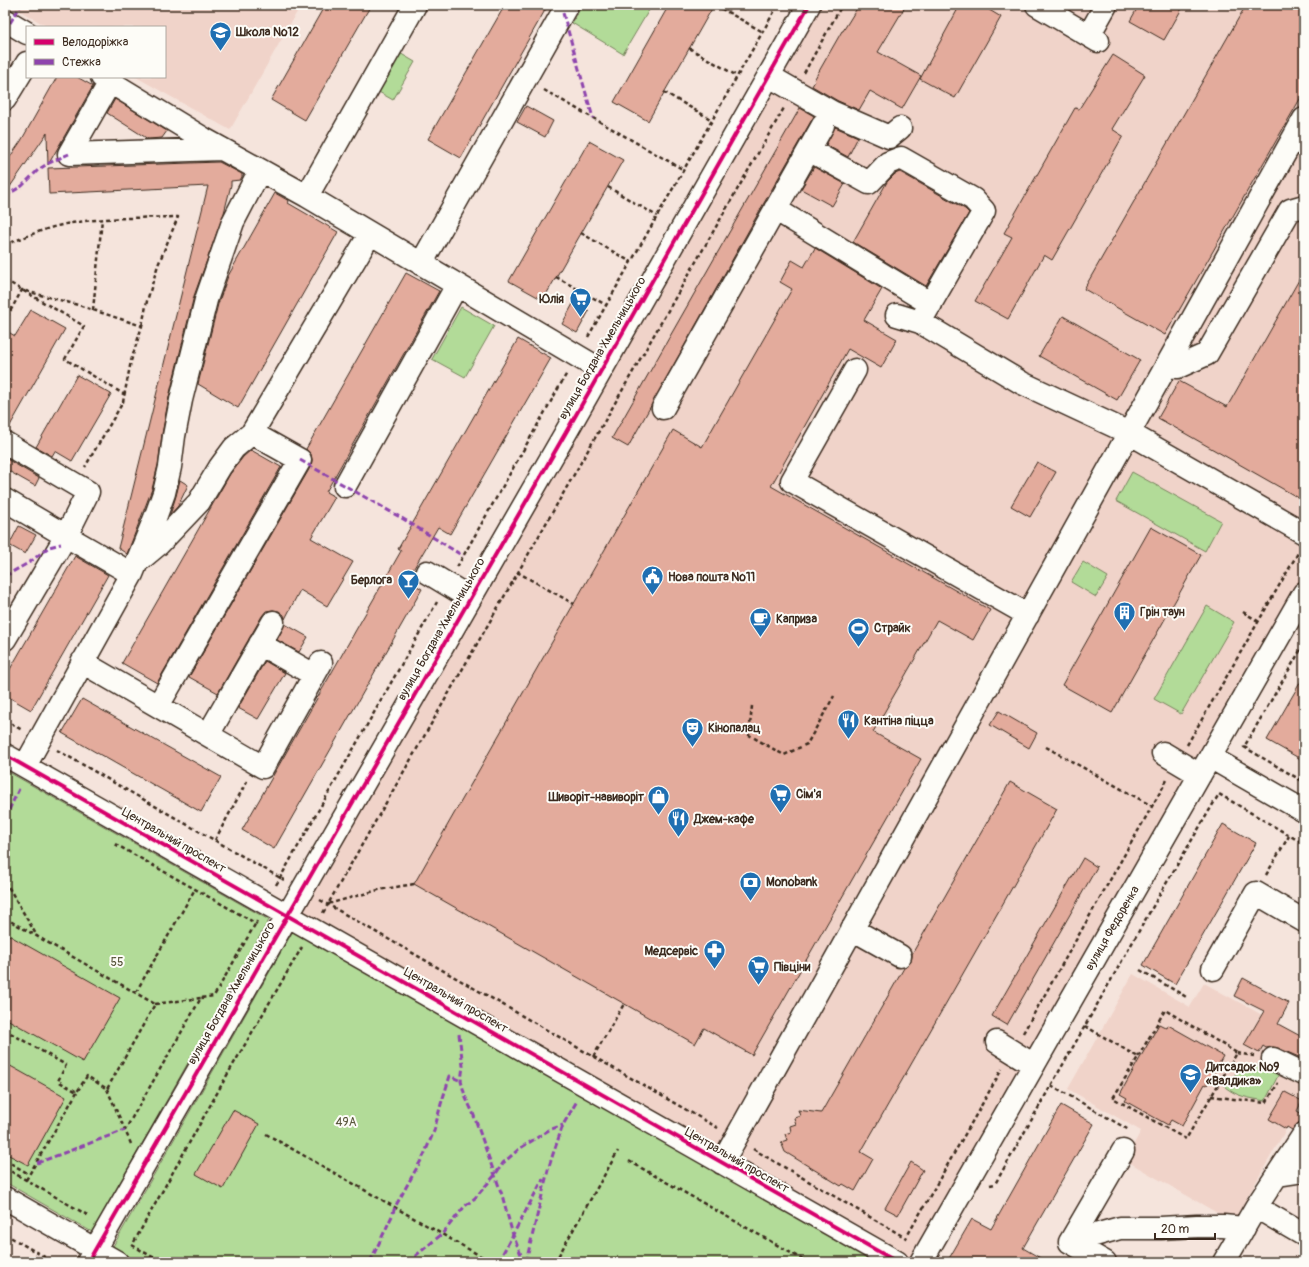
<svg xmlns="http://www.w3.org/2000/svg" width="1309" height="1267" font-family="Pangolin,sans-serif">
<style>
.built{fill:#f0d3c9}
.green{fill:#b2db98;stroke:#76825b}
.building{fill:#e3ab9c;stroke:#3b2a1e}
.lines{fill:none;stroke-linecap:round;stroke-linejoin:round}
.minor-casing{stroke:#3b2a1e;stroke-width:25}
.path{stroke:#3b2a1e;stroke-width:2.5;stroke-dasharray:4 3;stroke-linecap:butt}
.minor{stroke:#fdfcf7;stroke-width:22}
.quiet{stroke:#8e44ad;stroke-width:3;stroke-dasharray:6 3;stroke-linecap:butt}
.cycleway-casing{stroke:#fdfcf7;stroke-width:6}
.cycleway{stroke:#d6006c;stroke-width:4}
.labels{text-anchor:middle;stroke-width:4;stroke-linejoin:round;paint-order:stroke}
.poi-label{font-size:12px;font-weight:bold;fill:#3b2a1e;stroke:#fdfcf7;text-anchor:start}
.street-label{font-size:12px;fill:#3b2a1e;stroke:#fdfcf7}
.park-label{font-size:12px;fill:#59563c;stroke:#fdfcf7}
</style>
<rect width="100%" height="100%" fill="#f5e4dc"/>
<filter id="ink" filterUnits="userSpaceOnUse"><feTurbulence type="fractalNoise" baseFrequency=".025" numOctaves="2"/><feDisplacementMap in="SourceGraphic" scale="8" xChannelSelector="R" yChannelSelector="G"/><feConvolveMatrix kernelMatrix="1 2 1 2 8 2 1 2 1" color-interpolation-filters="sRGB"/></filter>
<g filter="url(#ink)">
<path class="built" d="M 10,5 L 301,5 L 230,130 L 136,77 L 165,77 L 165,27 L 48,27 Z
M 821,5 L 1304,5 L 1304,575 L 913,1260 L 302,913 Z
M 1133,974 L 1190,1007 L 1204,983 L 1304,1038 L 1304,1098 L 1233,1222 L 1125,1160 L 1141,1131 L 1068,1089 Z"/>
<path class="green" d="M 582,5 L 652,5 L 623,54 L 572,23 Z
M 398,52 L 415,62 L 393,100 L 377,91 Z
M 461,307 L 494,326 L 465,377 L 432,359 Z
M 1132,472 L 1221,521 L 1205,551 L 1116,501 Z
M 1083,562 L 1108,577 L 1096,597 L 1071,582 Z
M 1207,606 L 1234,622 L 1181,714 L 1154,699 Z
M 5,770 L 269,920 L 92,1232 L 5,1182 Z
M 293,931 L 875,1262 L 137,1262 L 112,1248 Z
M 1258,1065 L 1266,1066 L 1281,1070 L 1265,1101 C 1250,1098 1237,1097 1225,1087 C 1231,1073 1244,1069 1258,1065 Z"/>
<path class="building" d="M 325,5 L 371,5 L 305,120 L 271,100 Z
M 505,5 L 548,5 L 461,158 L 428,139 Z
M 669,5 L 714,5 L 648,121 L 614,102 Z
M 859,5 L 906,5 L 878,52 L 921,76 L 902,109 L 870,91 L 859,110 L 838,101 L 812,86 L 815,81 L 814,80 L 842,31 L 843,31 Z
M 960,5 L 981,5 L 1001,17 L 955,98 L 920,79 Z
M 1139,5 L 1184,5 L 1164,40 L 1130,21 Z
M 1246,5 L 1304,5 L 1304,92 L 1165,335 L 1084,289 Z
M 1113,55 L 1145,75 L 1112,129 L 1123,136 L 1052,260 L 1044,255 L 1008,319 L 975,301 L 1012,237 L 1004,233 L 1075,108 L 1079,109 Z
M 57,77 L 77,77 L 93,86 L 48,165 L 47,133 L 5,194 L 5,164 L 21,141 Z
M 115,99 L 167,131 L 162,138 L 148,139 L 107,113 Z
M 526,106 L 553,121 L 545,137 L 517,122 Z
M 800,108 L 814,116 L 764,203 L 628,447 L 612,438 Z
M 835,127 L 858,137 L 848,157 L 826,145 Z
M 589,141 L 623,160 L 543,300 L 509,281 Z
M 219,162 L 242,174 L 242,177 L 240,180 L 231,181 L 231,185 L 224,213 L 194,296 L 169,397 L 162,434 L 158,465 L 152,489 L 127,554 L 118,548 L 124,525 L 208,186 L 49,194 L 48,168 Z
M 814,167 L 845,184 L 832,206 L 801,189 Z
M 900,172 L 965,209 L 969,213 L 926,286 L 853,242 L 887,182 L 895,174 Z
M 275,193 L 289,201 L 288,203 L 338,232 L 238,408 L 198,384 L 218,304 L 228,276 Z
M 815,248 L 882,289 L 864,320 L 897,339 L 881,368 L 848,349 L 771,486 L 990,610 L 973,640 L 937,620 L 873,732 L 921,759 L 752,1055 L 704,1028 L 695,1044 L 414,884 L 673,430 L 702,447 L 792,289 L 780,282 L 792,260 L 804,267 Z
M 1304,271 L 1304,501 L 1158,418 L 1179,381 L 1227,407 Z
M 406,273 L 439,291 L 326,492 L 335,497 L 311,538 L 353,562 L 327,606 L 300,590 L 285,619 L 284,615 L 279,611 L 273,610 L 266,611 L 262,616 L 218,693 L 189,677 L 311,466 L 312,460 L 311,454 L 306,449 Z
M 574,302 L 589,311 L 577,333 L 562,324 Z
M 31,310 L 65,329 L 7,431 L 5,431 L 5,330 L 15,336 Z
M 1063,316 L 1140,360 L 1117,400 L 1039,356 Z
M 518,339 L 551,358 L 450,534 L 438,527 L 407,580 L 422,589 L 274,849 L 242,830 L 401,551 L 398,549 Z
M 77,375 L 111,394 L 72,461 L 55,451 L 52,456 L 36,447 Z
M 251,450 L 281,467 L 157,683 L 122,663 L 230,474 L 243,457 Z
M 5,458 L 39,478 L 35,486 L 5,469 Z
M 1037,462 L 1056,472 L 1030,517 L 1011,506 Z
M 180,480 L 188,485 L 178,506 L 170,515 L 176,496 Z
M 19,526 L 36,535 L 25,554 L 9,545 Z
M 1151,527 L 1201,555 L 1112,713 L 1062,685 Z
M 75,556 L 108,575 L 31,710 L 5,695 L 5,678 Z
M 285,624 L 308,637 L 299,652 L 277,640 Z
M 265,661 L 285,673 L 258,719 L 238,708 Z
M 1304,676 L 1304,761 L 1267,740 Z
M 82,699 L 221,777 L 201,812 L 62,733 Z
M 999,711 L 1037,733 L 1029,748 L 990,725 Z
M 1010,782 L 1057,809 L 861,1152 L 873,1159 L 855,1191 L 843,1184 L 841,1186 L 785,1152 L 781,1142 L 787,1140 L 785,1134 L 791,1132 L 790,1126 L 796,1124 L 794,1118 L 800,1116 L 798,1110 L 821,1113 L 904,968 L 911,962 L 912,956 L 912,954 Z
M 1223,824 L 1256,843 L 1175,984 L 1143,965 Z
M 1083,858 L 1097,867 L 1007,1025 L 992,1016 Z
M 5,933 L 120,998 L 83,1062 L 5,1018 Z
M 1243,978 L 1289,1003 L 1278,1024 L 1304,1038 L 1304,1053 L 1301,1058 L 1278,1048 L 1272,1047 L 1266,1048 L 1263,1046 L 1259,1053 L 1244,1045 L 1264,1011 L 1234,996 Z
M 1159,1024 L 1167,1028 L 1168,1025 L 1223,1056 L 1207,1085 L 1205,1084 L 1182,1126 L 1171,1120 L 1168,1125 L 1125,1101 L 1127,1098 L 1120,1094 Z
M 5,1063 L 66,1097 L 28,1165 L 5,1153 Z
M 1285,1092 L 1302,1101 L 1297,1111 L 1304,1115 L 1304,1122 L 1298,1123 L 1292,1130 L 1287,1127 L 1286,1129 L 1269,1119 Z
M 1061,1105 L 1094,1124 L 1023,1248 L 1047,1262 L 947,1262 L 972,1219 L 991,1229 Z
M 233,1110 L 259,1124 L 223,1189 L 196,1174 Z
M 911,1162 L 923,1170 L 898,1215 L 885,1208 Z"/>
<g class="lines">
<defs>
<path id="minor" d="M 1037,5 L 1098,41
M 5,20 L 27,33
M 1089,35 L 1106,5
M 769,76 L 832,112 L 889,137 L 900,128
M 102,77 L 204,139 L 307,196 L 601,370
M 5,99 L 27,63
M 809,150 L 869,183 L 888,163 L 901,158 L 973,199 L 984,211 L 920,322
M 69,154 L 222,149
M 69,154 L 110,82
M 307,196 L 415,5
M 775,209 L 931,304
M 421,264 L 567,5
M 897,315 L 920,322 L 1022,383 L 1129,433 L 1304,533
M 1166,366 L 1178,367 L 1207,354 L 1290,210 L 1304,206
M 855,370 L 792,481 L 1028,615
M 663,408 L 823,125
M 5,443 L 88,492 L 66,536 L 132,574
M 345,486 L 457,285
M 5,500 L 66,536 L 5,639
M 141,559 L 159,544 L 199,502 L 220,467 L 234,448 L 252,433 L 370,234
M 427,572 L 470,598
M 260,644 L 314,675
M 82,662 L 263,767 L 321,663
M 158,706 L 300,460 L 252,433
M 208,735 L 273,622
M 1163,753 L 1200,775
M 5,755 L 897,1262
M 1210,757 L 1304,811
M 25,766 L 132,574 L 155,518 L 164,493 L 170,467 L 174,436 L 181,400 L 206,300 L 233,222 L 260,170
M 852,929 L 900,956
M 1213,969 L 1256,893 L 1304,921
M 997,1042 L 1034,1065
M 1273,1059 L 1304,1074
M 722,1163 L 1304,119
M 1278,1175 L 1304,1171
M 5,1198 L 117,1262
M 1256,1207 L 1304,1235
M 1070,1242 L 1120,1228 L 1161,1228 L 1197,1226 L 1223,1226 L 1244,1228
M 1070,1242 L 1123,1151
M 1070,1242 L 1105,1262
M 88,1262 L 565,434 L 809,5
M 921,1262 L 1304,593
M 1224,1262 L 1256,1207 L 1304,1134"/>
</defs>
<use href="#minor" class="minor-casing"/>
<path class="path" d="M 715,5 L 763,32
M 689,48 L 737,76
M 804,73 L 842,5
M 544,90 L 684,170
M 664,92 L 712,120
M 608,187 L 657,216
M 581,233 L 631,262
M 5,245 C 25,237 45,228 66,224 C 103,217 141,218 178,217 L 158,265 L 147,301 L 142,326
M 556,277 L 606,305
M 5,280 L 84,326 L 65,359 L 125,395
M 93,310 L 102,219
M 7,317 L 22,290 L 78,305 L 142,326 L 131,361 L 123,402 L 85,467
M 588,337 L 778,5
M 457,567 L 567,373
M 517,572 L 574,604
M 1243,612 L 1258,621
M 1304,644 L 1244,747 L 1304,782
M 752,706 L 749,735 L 784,755 L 807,744 L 834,696
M 5,720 L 22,730
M 1187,745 L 1298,553
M 1046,747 L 1152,806
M 57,750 L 284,880
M 215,840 L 247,781
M 115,844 L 257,924
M 1266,875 L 1289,836
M 5,881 L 37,936
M 414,884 L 378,890 L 328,904 L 784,108
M 276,885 L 437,602
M 320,900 L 718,1128
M 323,913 L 328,904
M 5,918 L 155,1004 L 107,1089 L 87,1076 L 77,1092 L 58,1081 L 66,1065 L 5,1030
M 1140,970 L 1188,998
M 136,992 L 195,889
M 155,1004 L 201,998
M 1085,1026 L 1138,1057 L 1113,1098 L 1186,1139 L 1237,1053 L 1165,1010 L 1138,1057
M 1023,1033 L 1167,780
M 1237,1053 L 1254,1056
M 593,1057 L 624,1004
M 1051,1085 L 1129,1130
M 107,1089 L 125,1130
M 1211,1096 L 1266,1103 L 1278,1083
M 266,1134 L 491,1262
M 131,1144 L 125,1130 L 201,998 L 214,996 L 257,921
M 753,1149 L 906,1238 L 1002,1069
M 5,1160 L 29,1174
M 629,1161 L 807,1262
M 5,1168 L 89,1216
M 26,1180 L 77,1092
M 990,1185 L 995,1184 L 1160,894 L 1219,794 L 1304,844
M 5,1234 L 53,1262
M 134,1242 L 226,1077 L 302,947
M 132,1245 L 161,1262
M 555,1262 L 618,1151"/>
<use href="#minor" class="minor"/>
<path class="quiet" d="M 563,13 L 593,118
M 10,23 L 21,5
M 5,196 L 22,186 L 38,170 L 47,164 L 69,154
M 300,460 L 405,520 L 463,556
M 5,576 L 30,562 L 49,547 L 61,544
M 5,818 L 19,789
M 459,1034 L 463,1066 L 461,1081 L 465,1096 L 473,1113 L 502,1195 L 513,1235 L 524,1262
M 37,1163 L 125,1130
M 370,1262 L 392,1216 L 395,1207 L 424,1155 L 434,1131 L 441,1104 L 450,1076 L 461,1081
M 408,1262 L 442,1234 L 465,1206 L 475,1198 L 495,1175 L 503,1163 L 519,1149 L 549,1130 L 563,1125
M 501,1262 L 503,1253 L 543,1179
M 526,1262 L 548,1170 L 553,1154 L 563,1125 L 577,1101"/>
<defs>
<path id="cycleway" d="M 5,755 L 897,1262
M 88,1262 L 565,434 L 809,5"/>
</defs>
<use href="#cycleway" class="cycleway-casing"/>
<use href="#cycleway" class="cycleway"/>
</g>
</g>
<defs>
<symbol id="school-pin" viewBox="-11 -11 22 30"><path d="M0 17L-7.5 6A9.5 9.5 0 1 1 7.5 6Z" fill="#1f6fb2" stroke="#fdfcf7"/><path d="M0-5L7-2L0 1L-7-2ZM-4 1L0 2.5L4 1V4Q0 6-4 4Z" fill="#fff"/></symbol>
<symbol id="supermarket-pin" viewBox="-11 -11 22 30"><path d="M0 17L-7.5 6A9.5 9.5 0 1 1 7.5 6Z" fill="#1f6fb2" stroke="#fdfcf7"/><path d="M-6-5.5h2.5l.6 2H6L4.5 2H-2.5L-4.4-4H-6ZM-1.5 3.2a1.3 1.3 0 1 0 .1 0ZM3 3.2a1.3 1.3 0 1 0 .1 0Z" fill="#fff"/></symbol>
<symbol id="civic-pin" viewBox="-11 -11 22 30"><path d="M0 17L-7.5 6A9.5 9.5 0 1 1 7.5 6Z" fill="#1f6fb2" stroke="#fdfcf7"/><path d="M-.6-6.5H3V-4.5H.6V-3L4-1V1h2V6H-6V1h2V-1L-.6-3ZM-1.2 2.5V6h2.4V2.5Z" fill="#fff"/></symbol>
<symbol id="bar-pin" viewBox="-11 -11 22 30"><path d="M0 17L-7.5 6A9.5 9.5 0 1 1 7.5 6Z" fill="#1f6fb2" stroke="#fdfcf7"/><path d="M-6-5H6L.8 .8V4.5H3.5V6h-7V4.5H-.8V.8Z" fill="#fff"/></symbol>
<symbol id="building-pin" viewBox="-11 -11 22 30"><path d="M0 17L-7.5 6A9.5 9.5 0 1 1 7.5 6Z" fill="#1f6fb2" stroke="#fdfcf7"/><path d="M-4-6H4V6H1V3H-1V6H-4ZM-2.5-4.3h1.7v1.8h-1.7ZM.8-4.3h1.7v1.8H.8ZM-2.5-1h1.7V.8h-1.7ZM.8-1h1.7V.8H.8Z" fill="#fff"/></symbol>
<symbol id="cafe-pin" viewBox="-11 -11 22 30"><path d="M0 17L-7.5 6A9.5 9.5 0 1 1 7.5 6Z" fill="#1f6fb2" stroke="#fdfcf7"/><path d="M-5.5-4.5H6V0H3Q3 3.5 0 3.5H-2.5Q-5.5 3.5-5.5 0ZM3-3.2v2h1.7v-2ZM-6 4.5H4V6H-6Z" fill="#fff"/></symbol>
<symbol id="stadium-pin" viewBox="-11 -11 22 30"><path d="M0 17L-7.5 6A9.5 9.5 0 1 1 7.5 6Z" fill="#1f6fb2" stroke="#fdfcf7"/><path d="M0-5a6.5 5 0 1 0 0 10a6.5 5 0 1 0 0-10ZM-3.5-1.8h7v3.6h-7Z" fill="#fff"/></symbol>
<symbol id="restaurant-pin" viewBox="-11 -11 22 30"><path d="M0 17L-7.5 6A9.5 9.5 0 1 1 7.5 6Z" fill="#1f6fb2" stroke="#fdfcf7"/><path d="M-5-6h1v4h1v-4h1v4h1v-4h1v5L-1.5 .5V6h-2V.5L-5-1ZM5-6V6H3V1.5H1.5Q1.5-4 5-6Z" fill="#fff"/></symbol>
<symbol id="theatre-pin" viewBox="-11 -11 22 30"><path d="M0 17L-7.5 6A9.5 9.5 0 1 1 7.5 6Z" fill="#1f6fb2" stroke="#fdfcf7"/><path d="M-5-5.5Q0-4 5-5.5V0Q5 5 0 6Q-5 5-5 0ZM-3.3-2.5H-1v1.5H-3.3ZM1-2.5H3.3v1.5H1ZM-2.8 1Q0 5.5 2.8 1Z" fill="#fff"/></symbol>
<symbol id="shop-pin" viewBox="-11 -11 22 30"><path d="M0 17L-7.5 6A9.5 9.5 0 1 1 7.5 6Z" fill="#1f6fb2" stroke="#fdfcf7"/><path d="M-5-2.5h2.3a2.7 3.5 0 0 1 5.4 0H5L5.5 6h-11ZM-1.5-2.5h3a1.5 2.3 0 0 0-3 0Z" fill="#fff"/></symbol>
<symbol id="bank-pin" viewBox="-11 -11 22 30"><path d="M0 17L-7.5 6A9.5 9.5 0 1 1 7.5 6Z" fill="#1f6fb2" stroke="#fdfcf7"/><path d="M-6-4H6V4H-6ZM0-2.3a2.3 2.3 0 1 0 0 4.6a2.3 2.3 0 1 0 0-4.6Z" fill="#fff"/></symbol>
<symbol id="pharmacy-pin" viewBox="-11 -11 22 30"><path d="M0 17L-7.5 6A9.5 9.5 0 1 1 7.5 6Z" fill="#1f6fb2" stroke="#fdfcf7"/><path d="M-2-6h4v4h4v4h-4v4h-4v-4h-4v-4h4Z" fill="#fff"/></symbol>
</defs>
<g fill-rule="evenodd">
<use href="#school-pin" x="208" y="20" width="25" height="34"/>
<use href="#supermarket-pin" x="568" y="286" width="25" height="34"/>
<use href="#civic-pin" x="640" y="564" width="25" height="34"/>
<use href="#bar-pin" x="396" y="568" width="25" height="34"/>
<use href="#building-pin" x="1112" y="600" width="25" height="34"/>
<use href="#cafe-pin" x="748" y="606" width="25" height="34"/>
<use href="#stadium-pin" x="846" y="616" width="25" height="34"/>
<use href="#restaurant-pin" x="836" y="708" width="25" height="34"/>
<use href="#theatre-pin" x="680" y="716" width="25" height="34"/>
<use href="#supermarket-pin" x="768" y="782" width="25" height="34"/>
<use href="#shop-pin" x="646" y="784" width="25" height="34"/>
<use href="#restaurant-pin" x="666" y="806" width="25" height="34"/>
<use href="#bank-pin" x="738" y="870" width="25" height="34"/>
<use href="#pharmacy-pin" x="702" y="938" width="25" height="34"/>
<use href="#supermarket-pin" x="746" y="954" width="25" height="34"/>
<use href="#school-pin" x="1178" y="1062" width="25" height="34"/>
</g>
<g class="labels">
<g class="poi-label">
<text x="236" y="36">Школа №12</text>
<text x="564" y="303" text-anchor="end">Юлія</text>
<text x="668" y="581">Нова пошта №11</text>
<text x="392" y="584" text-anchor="end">Берлога</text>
<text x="1140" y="616">Грін таун</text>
<text x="776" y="623">Каприза</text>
<text x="874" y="632">Страйк</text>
<text x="864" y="725">Кантіна піцца</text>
<text x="708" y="732">Кінопалац</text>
<text x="796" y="798">Сім'я</text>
<text x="644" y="801" text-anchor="end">Шиворіт-навиворіт</text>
<text x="694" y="823">Джем-кафе</text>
<text x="766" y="886">Monobank</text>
<text x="698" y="955" text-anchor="end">Медсервіс</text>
<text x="774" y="971">Півціни</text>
<text x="1206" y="1071">Дитсадок №9<tspan x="1206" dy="14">«Валдика»</tspan></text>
</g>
<g class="street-label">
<text transform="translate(602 348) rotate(-60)" y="4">вулиця Богдана Хмельницького</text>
<text transform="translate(441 629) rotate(-60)" y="4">вулиця Богдана Хмельницького</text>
<text transform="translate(174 840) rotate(30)" y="4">Центральний проспект</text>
<text transform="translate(1112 928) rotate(-60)" y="4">вулиця Федоренка</text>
<text transform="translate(231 993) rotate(-60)" y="4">вулиця Богдана Хмельницького</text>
<text transform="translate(456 1000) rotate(30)" y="4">Центральний проспект</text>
<text transform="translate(737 1160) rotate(30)" y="4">Центральний проспект</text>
</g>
<g class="park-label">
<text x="117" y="966">55</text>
<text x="346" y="1126">49А</text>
</g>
</g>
<rect width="1309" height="1267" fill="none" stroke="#fdfcf7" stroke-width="20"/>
<rect x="10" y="10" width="1289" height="1247" fill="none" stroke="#3b2a1e" stroke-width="1.5" filter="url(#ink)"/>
<rect x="26" y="26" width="140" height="52" fill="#fdfcf7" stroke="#afa8a0"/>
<rect x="34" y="39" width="20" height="6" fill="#d6006c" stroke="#afa8a0"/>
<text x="62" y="46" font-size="12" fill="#3b2a1e">Велодоріжка</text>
<rect x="34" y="59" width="20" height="6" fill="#8e44ad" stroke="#afa8a0"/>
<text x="62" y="66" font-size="12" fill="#3b2a1e">Стежка</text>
<path d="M1155 1233v6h60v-6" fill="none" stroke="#3b2a1e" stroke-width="2"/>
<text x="1161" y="1233" font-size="12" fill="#3b2a1e" stroke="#fdfcf7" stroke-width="3" paint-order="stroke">20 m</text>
</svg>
